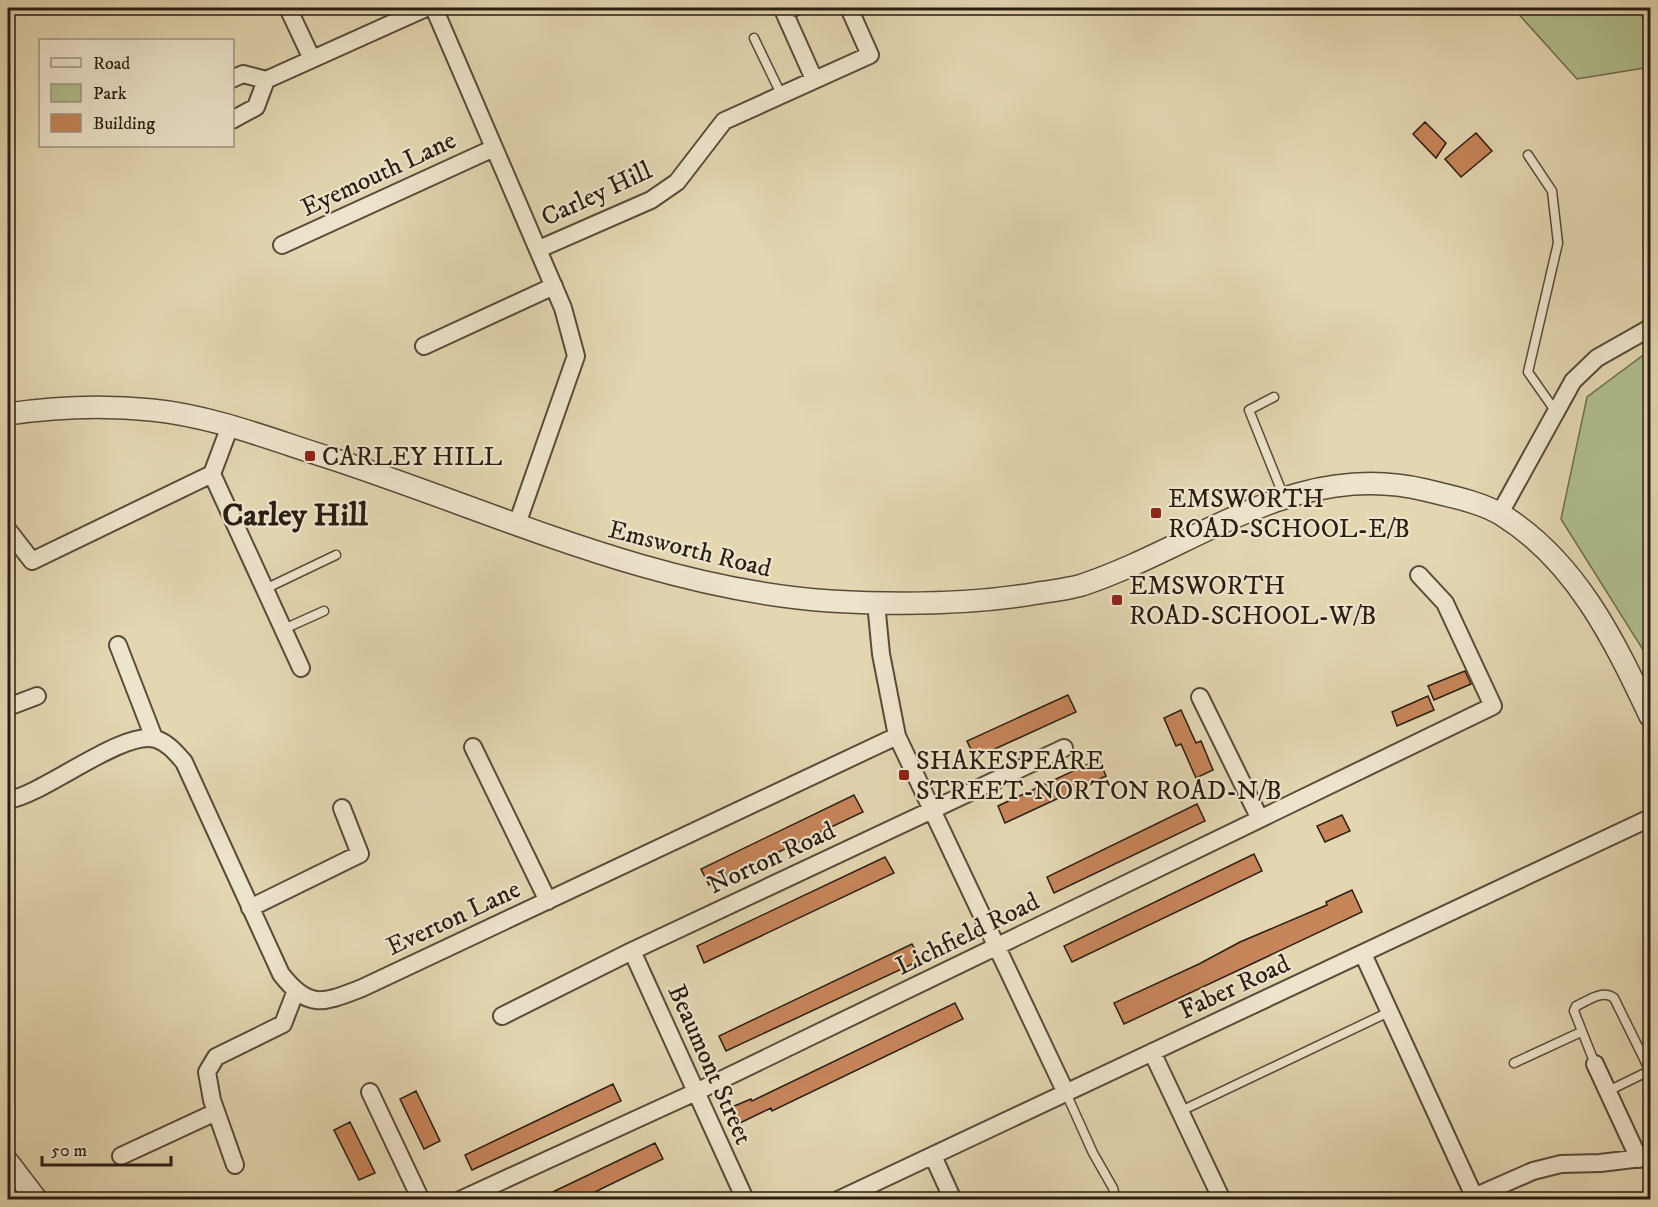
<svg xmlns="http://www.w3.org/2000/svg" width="1658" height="1207" font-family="'IM FELL DW Pica',serif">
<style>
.green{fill:#b0be8e;stroke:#6d6e50;stroke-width:1.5}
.building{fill:#c7855a;stroke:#2a1d12;stroke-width:1.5}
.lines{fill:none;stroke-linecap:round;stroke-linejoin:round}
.service-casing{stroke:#584b3a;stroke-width:11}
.minor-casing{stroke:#584b3a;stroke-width:20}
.tertiary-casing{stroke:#584b3a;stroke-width:24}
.service{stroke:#ede4cc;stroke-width:8}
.minor{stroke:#ede4cc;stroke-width:16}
.tertiary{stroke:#ede4cc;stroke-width:21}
.poi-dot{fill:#8f2418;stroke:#ede4cc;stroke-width:2}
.labels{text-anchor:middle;stroke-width:4.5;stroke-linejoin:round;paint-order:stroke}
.street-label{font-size:26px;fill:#2a1d12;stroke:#ede4cc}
.poi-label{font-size:26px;fill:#2a1d12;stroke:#ede4cc;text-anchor:start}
.district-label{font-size:32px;font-weight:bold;fill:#2a1d12;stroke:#ede4cc}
</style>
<rect width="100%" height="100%" fill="#e3d6b1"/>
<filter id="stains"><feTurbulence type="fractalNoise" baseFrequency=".00333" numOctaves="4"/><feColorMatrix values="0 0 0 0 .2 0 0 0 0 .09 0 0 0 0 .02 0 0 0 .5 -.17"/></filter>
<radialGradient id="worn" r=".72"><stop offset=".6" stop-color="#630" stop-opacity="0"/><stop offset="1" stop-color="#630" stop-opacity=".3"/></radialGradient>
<path class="green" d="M 1513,8 L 1636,8 L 1650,27 L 1650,67 L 1577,79 Z
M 1650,350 L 1650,661 L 1561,519 L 1587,397 Z"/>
<path class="building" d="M 1425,122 L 1446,143 L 1436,158 L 1413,134 Z
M 1476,133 L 1492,151 L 1461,177 L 1445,159 Z
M 1465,671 L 1471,684 L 1434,700 L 1428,686 Z
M 1068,695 L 1076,712 L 975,758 L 967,741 Z
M 1428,696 L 1434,710 L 1397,726 L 1392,712 Z
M 1181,710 L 1196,743 L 1201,741 L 1213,770 L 1196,778 L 1181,744 L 1176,746 L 1164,718 Z
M 1099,759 L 1106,776 L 1005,823 L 998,806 Z
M 854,795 L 863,812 L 709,885 L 701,869 Z
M 1197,804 L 1205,821 L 1054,893 L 1047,877 Z
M 1342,815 L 1350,831 L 1325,842 L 1317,826 Z
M 1254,854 L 1262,871 L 1072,962 L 1064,946 Z
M 885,857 L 894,873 L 704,963 L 697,946 Z
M 1352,890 L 1362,912 L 1124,1024 L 1114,1003 L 1199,964 L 1240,942 L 1327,905 L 1326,902 Z
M 912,944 L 921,960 L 726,1051 L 719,1036 Z
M 955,1003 L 963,1019 L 772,1111 L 771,1108 L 740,1123 L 732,1107 L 751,1099 L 752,1101 Z
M 613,1084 L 621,1101 L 472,1170 L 465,1155 Z
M 416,1091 L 440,1141 L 424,1149 L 400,1099 Z
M 350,1122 L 375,1173 L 359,1180 L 334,1130 Z
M 655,1143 L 663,1159 L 605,1187 L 579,1200 L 536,1200 Z"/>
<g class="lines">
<defs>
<path id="service" d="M 754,38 L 781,94
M 1528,155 L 1552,191 L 1558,243 L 1528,372 L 1556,412
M 1274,397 L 1249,410 L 1284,497
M 265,589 L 336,555
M 284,629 L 324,611
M 1514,1063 L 1581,1032
M 1595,1064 L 1574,1011 L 1576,1006 C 1588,1001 1602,989 1614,998 L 1649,1069 L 1647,1072 L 1608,1091
M 1066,1093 L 1093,1153 L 1113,1188 L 1116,1200
M 1181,1111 L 1391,1011"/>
<path id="minor" d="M 288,8 L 312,59
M 434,8 L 563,308 L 576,356 L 517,524
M 793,8 L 784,12 L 814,79
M 232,79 L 243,74 L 266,80
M 232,120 L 256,107 L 266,80 L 426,8
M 282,245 L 494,148
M 539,249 L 651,200 L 677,182 L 724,121 L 870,55 L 849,8
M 424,346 L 554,286
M 212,474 L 301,668
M 1500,513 L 1573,381 L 1597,358 L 1650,328
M 8,530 L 32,561 L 212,474 L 230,426
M 876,603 L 881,654 L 897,736 L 1066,1093
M 118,645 L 154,738
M 1200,697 L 1259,817
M 8,707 L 37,696
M 473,747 L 548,901
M 8,800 C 43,795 123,729 156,739 C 168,743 176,753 184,762 L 281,974 C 309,1010 323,1003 362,988 L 897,736
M 250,908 L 360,854 L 342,808
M 632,951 L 744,1197
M 1363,954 L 1474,1196
M 502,1016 L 632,951 L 1064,748
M 1152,1052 L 1222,1200
M 1595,1064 L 1639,1159
M 370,1092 L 421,1200
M 121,1156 L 216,1112
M 933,1156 L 953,1200
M 235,1165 L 212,1100 L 207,1072 L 216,1057 L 283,1024 L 295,993
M 460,1200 L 698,1091 L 1493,706 L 1445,603 L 1419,575
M 838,1200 L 1650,818
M 1467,1200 L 1533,1171 L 1561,1164 L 1600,1163 L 1650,1157"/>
<path id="tertiary" d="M 8,414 C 55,407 104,405 152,410 C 212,416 270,439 327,457 C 493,511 654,589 830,601 C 899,605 970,605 1038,593 C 1053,591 1068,589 1082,585 C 1198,546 1296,459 1425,490 C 1449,496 1481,502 1502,515 C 1576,561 1614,640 1650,716
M 8,1162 L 37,1200"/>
</defs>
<use href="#service" class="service-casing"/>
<use href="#minor" class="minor-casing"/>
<use href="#tertiary" class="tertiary-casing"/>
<use href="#service" class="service"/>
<use href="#minor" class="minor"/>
<use href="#tertiary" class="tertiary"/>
</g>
<g class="poi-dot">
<rect x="304" y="450" width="12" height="12" rx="3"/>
<rect x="1150" y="507" width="12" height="12" rx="3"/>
<rect x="1111" y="594" width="12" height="12" rx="3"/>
<rect x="898" y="769" width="12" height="12" rx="3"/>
</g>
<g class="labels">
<g class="street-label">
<text transform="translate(378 173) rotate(-25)" y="9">Eyemouth Lane</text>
<text transform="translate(596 193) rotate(-25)" y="9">Carley Hill</text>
<text transform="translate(690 548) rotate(14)" y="9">Emsworth Road</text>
<text transform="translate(771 857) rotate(-25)" y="9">Norton Road</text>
<text transform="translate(453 917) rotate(-25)" y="9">Everton Lane</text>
<text transform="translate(967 933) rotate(-26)" y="9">Lichfield Road</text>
<text transform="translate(1234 986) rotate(-25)" y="9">Faber Road</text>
<text transform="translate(711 1064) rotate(66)" y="9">Beaumont Street</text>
</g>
<g class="poi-label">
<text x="322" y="465">CARLEY HILL</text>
<text x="1168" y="507">EMSWORTH<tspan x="1168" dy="30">ROAD-SCHOOL-E/B</tspan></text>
<text x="1129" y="594">EMSWORTH<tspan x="1129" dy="30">ROAD-SCHOOL-W/B</tspan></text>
<text x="916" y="769">SHAKESPEARE<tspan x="916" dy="30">STREET-NORTON ROAD-N/B</tspan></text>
</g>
<g class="district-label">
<text x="295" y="525">Carley Hill</text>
</g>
</g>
<rect width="1658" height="1207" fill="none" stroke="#e3d6b1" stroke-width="30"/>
<rect x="9" y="9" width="1640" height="1189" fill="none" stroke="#2a1d12" stroke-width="3"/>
<rect x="15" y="15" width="1628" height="1177" fill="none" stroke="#2a1d12" stroke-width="1.5"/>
<rect x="39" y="39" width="195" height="108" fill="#ede4cc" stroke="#9f9482" stroke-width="1.5"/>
<rect x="51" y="58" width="30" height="9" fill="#ede4cc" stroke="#9f9482" stroke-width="1.5"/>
<text x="93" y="69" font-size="18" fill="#2a1d12">Road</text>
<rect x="51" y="84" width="30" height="18" fill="#b0be8e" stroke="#9f9482" stroke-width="1.5"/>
<text x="93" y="99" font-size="18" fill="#2a1d12">Park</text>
<rect x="51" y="114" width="30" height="18" fill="#c7855a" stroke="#9f9482" stroke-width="1.5"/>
<text x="93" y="129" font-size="18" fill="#2a1d12">Building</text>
<path d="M42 1156v9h129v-9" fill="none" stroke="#2a1d12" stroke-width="3"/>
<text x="51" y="1156" font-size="18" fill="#2a1d12" stroke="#ede4cc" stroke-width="4.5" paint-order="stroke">50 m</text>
<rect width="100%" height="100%" filter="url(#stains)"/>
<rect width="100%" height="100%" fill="url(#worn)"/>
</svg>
